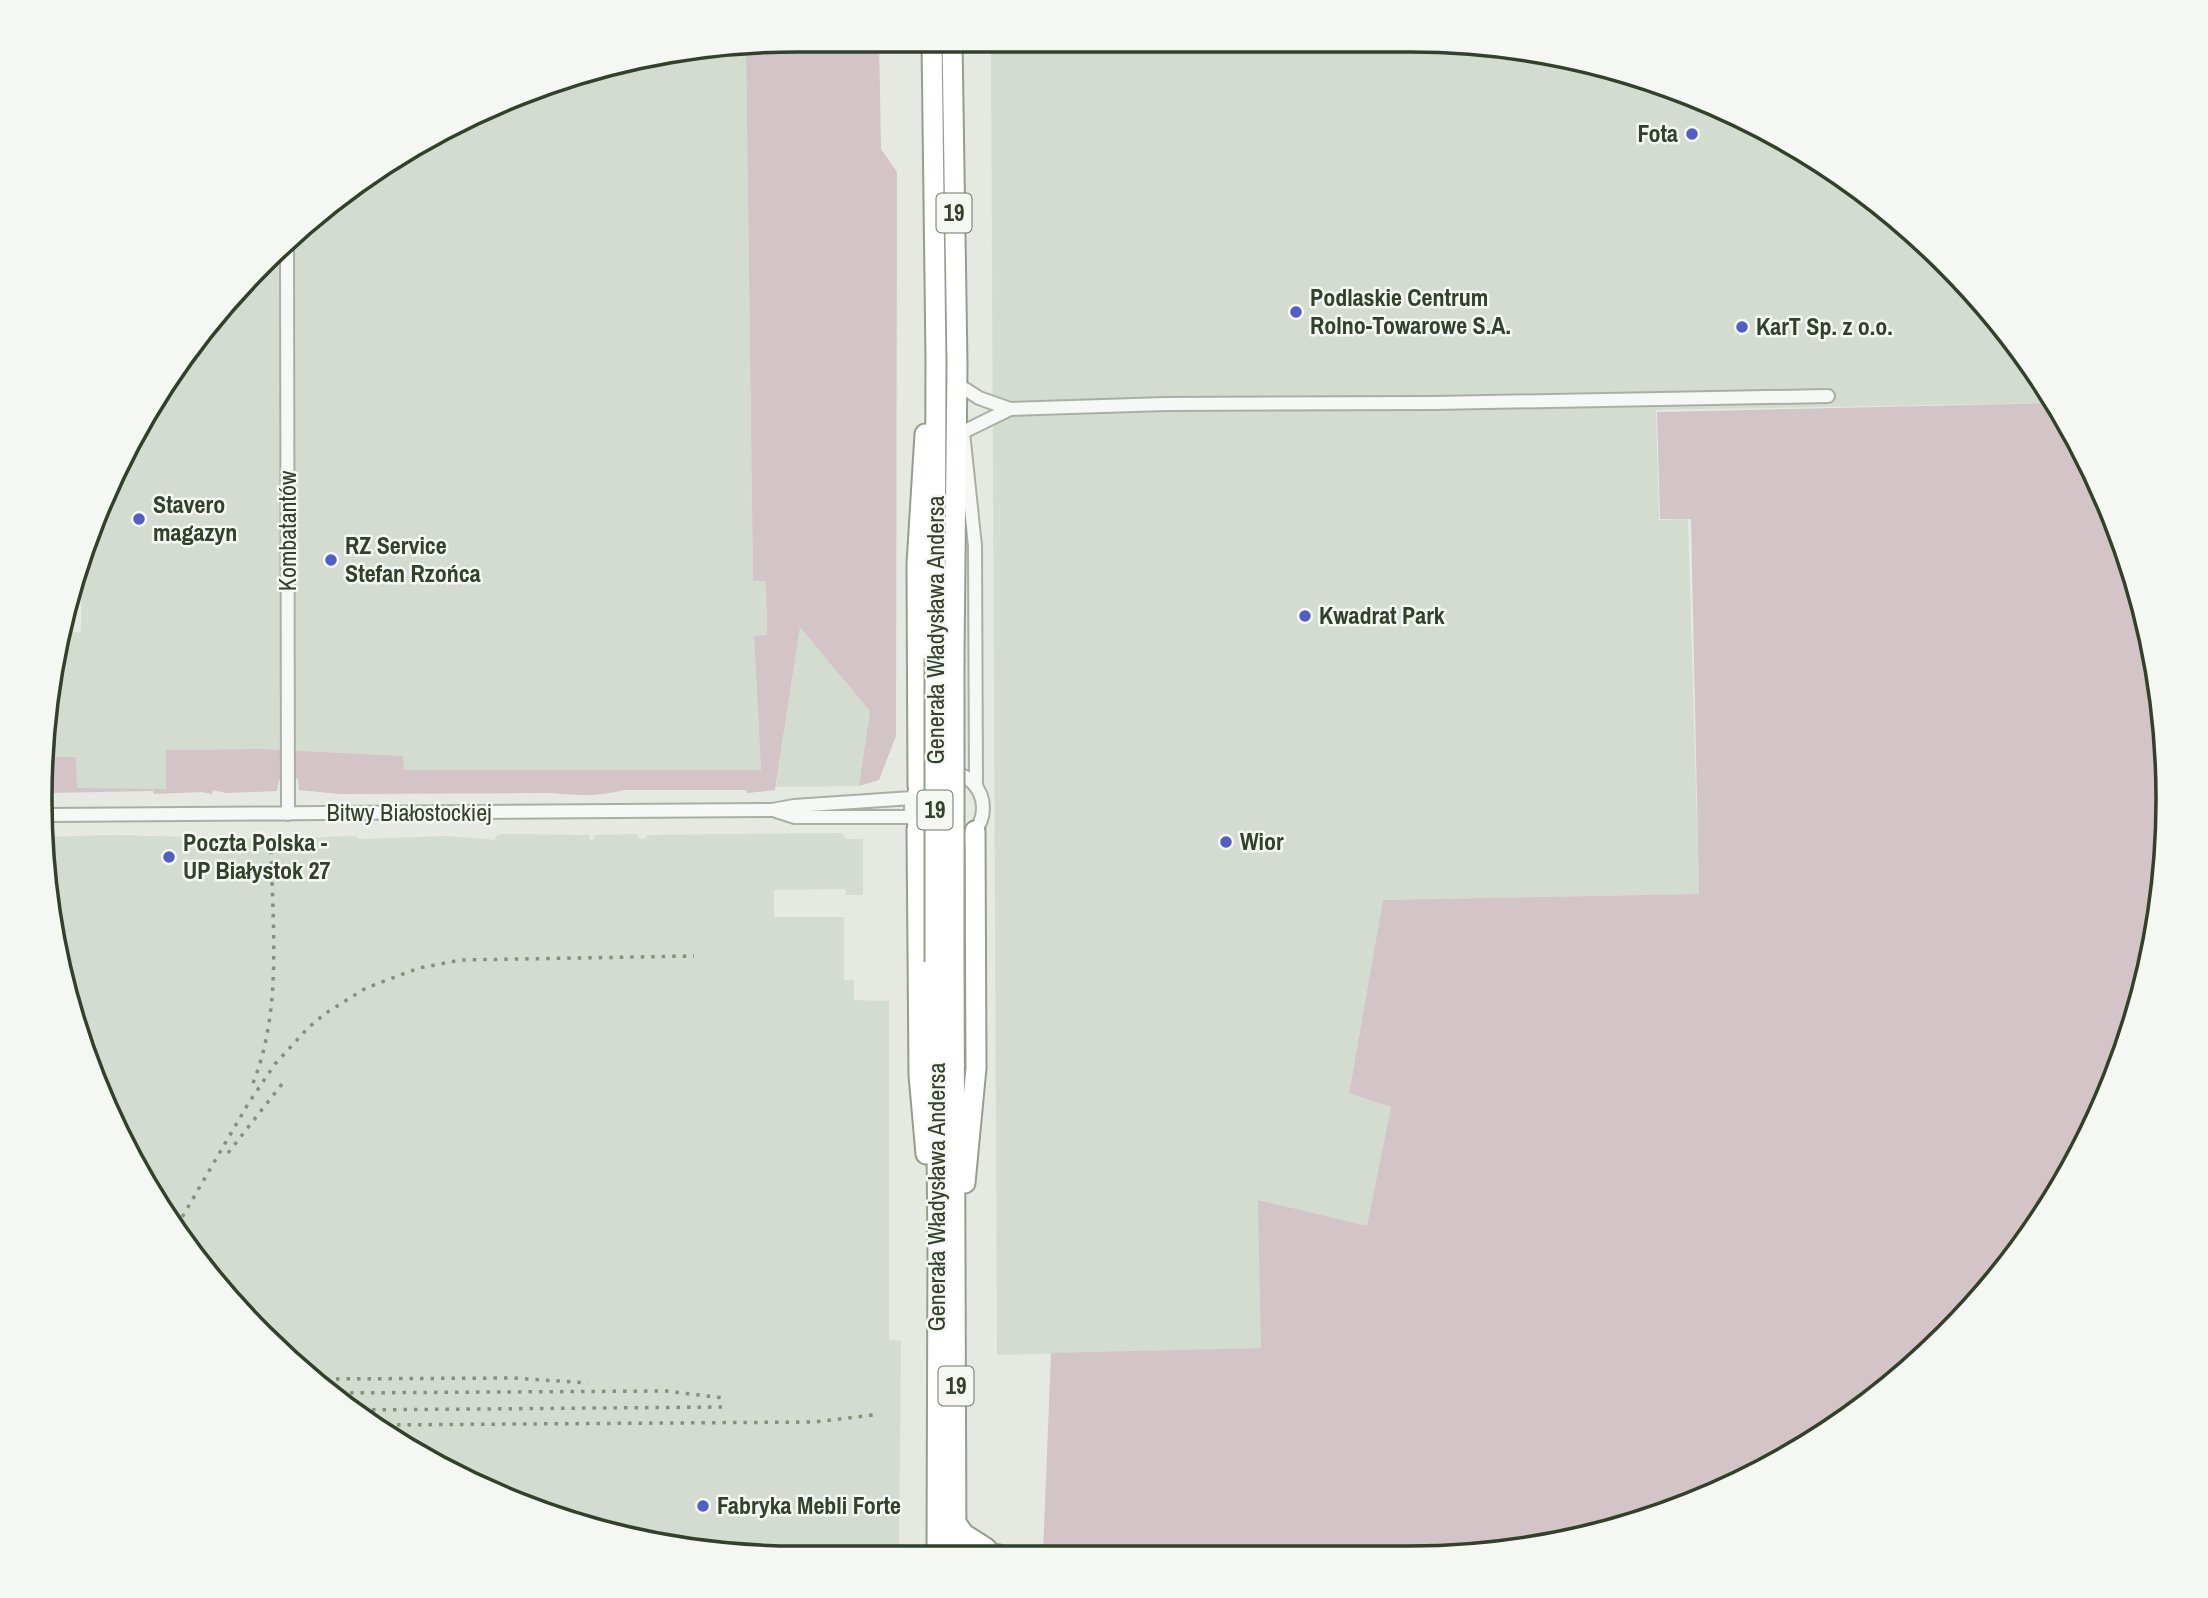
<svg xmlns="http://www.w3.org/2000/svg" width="2208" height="1598" font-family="'Archivo Narrow',sans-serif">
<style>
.built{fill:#d4dbd0}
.green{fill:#d2c4c7}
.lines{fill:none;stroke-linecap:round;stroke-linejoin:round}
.minor-casing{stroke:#a8b0a4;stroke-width:16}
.highway-casing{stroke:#929f8b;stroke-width:23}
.minor{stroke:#f6f8f5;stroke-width:12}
.highway{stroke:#fff;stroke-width:19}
.rail{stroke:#84927d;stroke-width:3.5;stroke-dasharray:3.5 7;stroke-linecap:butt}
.highway-bridge-casing{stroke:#929f8b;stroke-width:23;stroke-linecap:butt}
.highway-bridge{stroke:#fff;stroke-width:19}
.poi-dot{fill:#525ec3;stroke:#f4f7f2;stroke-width:2.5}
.labels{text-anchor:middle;stroke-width:5;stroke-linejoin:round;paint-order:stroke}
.shield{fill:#f4f7f2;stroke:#6c7767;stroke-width:2}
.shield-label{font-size:23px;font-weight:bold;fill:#32402c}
.poi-label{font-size:24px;font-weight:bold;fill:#32402c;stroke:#f4f7f2;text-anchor:start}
.street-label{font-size:24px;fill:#32402c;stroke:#f4f7f2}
.rim{fill:none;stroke:#32402c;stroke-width:3.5}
</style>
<rect width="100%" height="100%" fill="#e5e9e2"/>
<path class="built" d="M 991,40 L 1409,40 L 1605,66 L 1700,98 L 1830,168 L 1910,229 L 2011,337 L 2052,403 L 1656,410 L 1659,520 L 1688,519 L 1699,894 L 1383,900 L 1349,1092 L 1391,1107 L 1367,1227 L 1259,1200 L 1262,1348 L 997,1355 Z
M 746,47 L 753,580 L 766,580 L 767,636 L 754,637 L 761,770 L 403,770 L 402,756 L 262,749 L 167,750 L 166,790 L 77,788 L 76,757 L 47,757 L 47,700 L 63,630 L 81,633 L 82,552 L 118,464 L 228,299 L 378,168 L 508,98 L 602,66 Z
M 800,626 L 870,711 L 859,786 L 776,787 Z
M 841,833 L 846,839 L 863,839 L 863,895 L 846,895 L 845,889 L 774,890 L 774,917 L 844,917 L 844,980 L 854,980 L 854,1000 L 889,1001 L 889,1340 L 901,1341 L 899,1555 L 749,1556 L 602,1532 L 463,1479 L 337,1401 L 197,1261 L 98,1089 L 47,898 L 47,837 L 113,835 L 267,839 L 355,836 L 359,839 L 448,836 L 495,840 L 496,836 L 500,834 L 584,835 L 589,835 L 590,840 L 594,839 L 594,836 L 597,835 L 637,834 L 640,839 L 645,838 L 648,835 Z"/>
<path class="green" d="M 799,40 L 879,40 L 881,149 L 897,172 L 896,736 L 879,780 L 859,786 L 870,711 L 800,627 L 775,790 L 747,793 L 746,790 L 624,790 C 600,797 575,795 550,793 L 340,794 L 299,790 L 298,779 L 279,780 L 277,791 L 226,793 L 213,790 L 212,794 L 202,792 L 154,794 L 153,791 L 47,793 L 47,757 L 76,757 L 77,788 L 166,789 L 166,750 L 262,749 L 403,756 L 404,770 L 761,770 L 754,636 L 767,635 L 766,581 L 753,581 L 746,47 Z
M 2052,403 L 2089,463 L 2142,602 L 2166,749 L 2161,898 L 2128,1043 L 2066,1178 L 1980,1299 L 1871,1401 L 1700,1500 L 1508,1551 L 1043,1554 L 1051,1353 L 1261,1348 L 1258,1200 L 1367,1226 L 1391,1107 L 1349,1093 L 1383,900 L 1699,894 L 1691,519 L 1660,519 L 1657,412 Z"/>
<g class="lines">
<defs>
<path id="minor" d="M 287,248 L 288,814
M 962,387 L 979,398 L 1010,409 L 1166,404 L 1434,403 L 1828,396
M911 808a36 36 0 1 1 72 0a36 36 0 1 1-72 0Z
M 976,787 L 975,546 L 963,432 L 1010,409
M 776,811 L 795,817 L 911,817
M 47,815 L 772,810 L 794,806 L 912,798
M 986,1548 L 1009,1554"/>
<path id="highway" d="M 932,40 L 936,360 L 935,658
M 952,40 L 957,365 L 954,658
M 918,786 L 917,564 L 925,434
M 917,829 L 919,1075 L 926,1154
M 954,961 L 956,1555
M 935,962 L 938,1245 L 937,1555
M 965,1183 L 976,1068 L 975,831
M 956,1523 L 964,1534 L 986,1548"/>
</defs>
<use href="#minor" class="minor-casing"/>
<use href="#highway" class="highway-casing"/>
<use href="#minor" class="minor"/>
<use href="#highway" class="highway"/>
<path class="rail" d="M 253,1083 C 283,1009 272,922 271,844
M 228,1153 L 282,1084
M 177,1226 L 248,1104 L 275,1064 L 308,1028 L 326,1013 L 366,988 L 419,968 L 461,960 L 694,956
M 315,1379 L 514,1378 L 588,1383
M 329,1393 L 666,1391 L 724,1398
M 351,1410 L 725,1407
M 376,1425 L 815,1422 L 873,1415"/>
<defs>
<path id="highway-bridge" d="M 954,961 L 954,658
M 935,962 L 935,658"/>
</defs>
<use href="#highway-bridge" class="highway-bridge-casing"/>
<use href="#highway-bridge" class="highway-bridge"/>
</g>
<g class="poi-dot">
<circle cx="1692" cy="134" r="7"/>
<circle cx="1296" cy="312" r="7"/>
<circle cx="1742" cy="327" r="7"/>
<circle cx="139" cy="519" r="7"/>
<circle cx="331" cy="560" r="7"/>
<circle cx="1305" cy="616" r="7"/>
<circle cx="1226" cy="842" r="7"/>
<circle cx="169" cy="857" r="7"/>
<circle cx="703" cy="1506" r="7"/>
</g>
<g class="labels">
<g class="shield">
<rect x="936.5" y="193.5" width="35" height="39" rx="5"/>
<rect x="917.5" y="790.5" width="35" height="39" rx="5"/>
<rect x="938.5" y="1366.5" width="35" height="39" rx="5"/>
</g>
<g class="shield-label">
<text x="954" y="221">19</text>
<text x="935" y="818">19</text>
<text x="956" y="1394">19</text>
</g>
<g class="poi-label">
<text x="1678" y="142" text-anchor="end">Fota</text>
<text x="1310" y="306">Podlaskie Centrum<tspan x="1310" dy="28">Rolno-Towarowe S.A.</tspan></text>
<text x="1756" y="335">KarT Sp. z o.o.</text>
<text x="153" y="513">Stavero<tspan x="153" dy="28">magazyn</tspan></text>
<text x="345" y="554">RZ Service<tspan x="345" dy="28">Stefan Rzońca</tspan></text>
<text x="1319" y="624">Kwadrat Park</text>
<text x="1240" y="850">Wior</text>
<text x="183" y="851">Poczta Polska -<tspan x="183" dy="28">UP Białystok 27</tspan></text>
<text x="717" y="1514">Fabryka Mebli Forte</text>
</g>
<g class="street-label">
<text transform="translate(288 531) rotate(-90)" y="8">Kombatantów</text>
<text transform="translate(936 630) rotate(-90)" y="8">Generała Władysława Andersa</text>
<text x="409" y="821">Bitwy Białostockiej</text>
<text transform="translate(937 1197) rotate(-90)" y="8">Generała Władysława Andersa</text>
</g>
</g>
<path d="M0 0H2208V1598H0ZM798 52H1410A746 746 0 0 1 2156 798V800A746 746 0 0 1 1410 1546H798A746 746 0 0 1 52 800V798A746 746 0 0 1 798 52Z" fill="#f4f7f2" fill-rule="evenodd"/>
<path class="rim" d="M798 52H1410A746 746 0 0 1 2156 798V800A746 746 0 0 1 1410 1546H798A746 746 0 0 1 52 800V798A746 746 0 0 1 798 52Z"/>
</svg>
